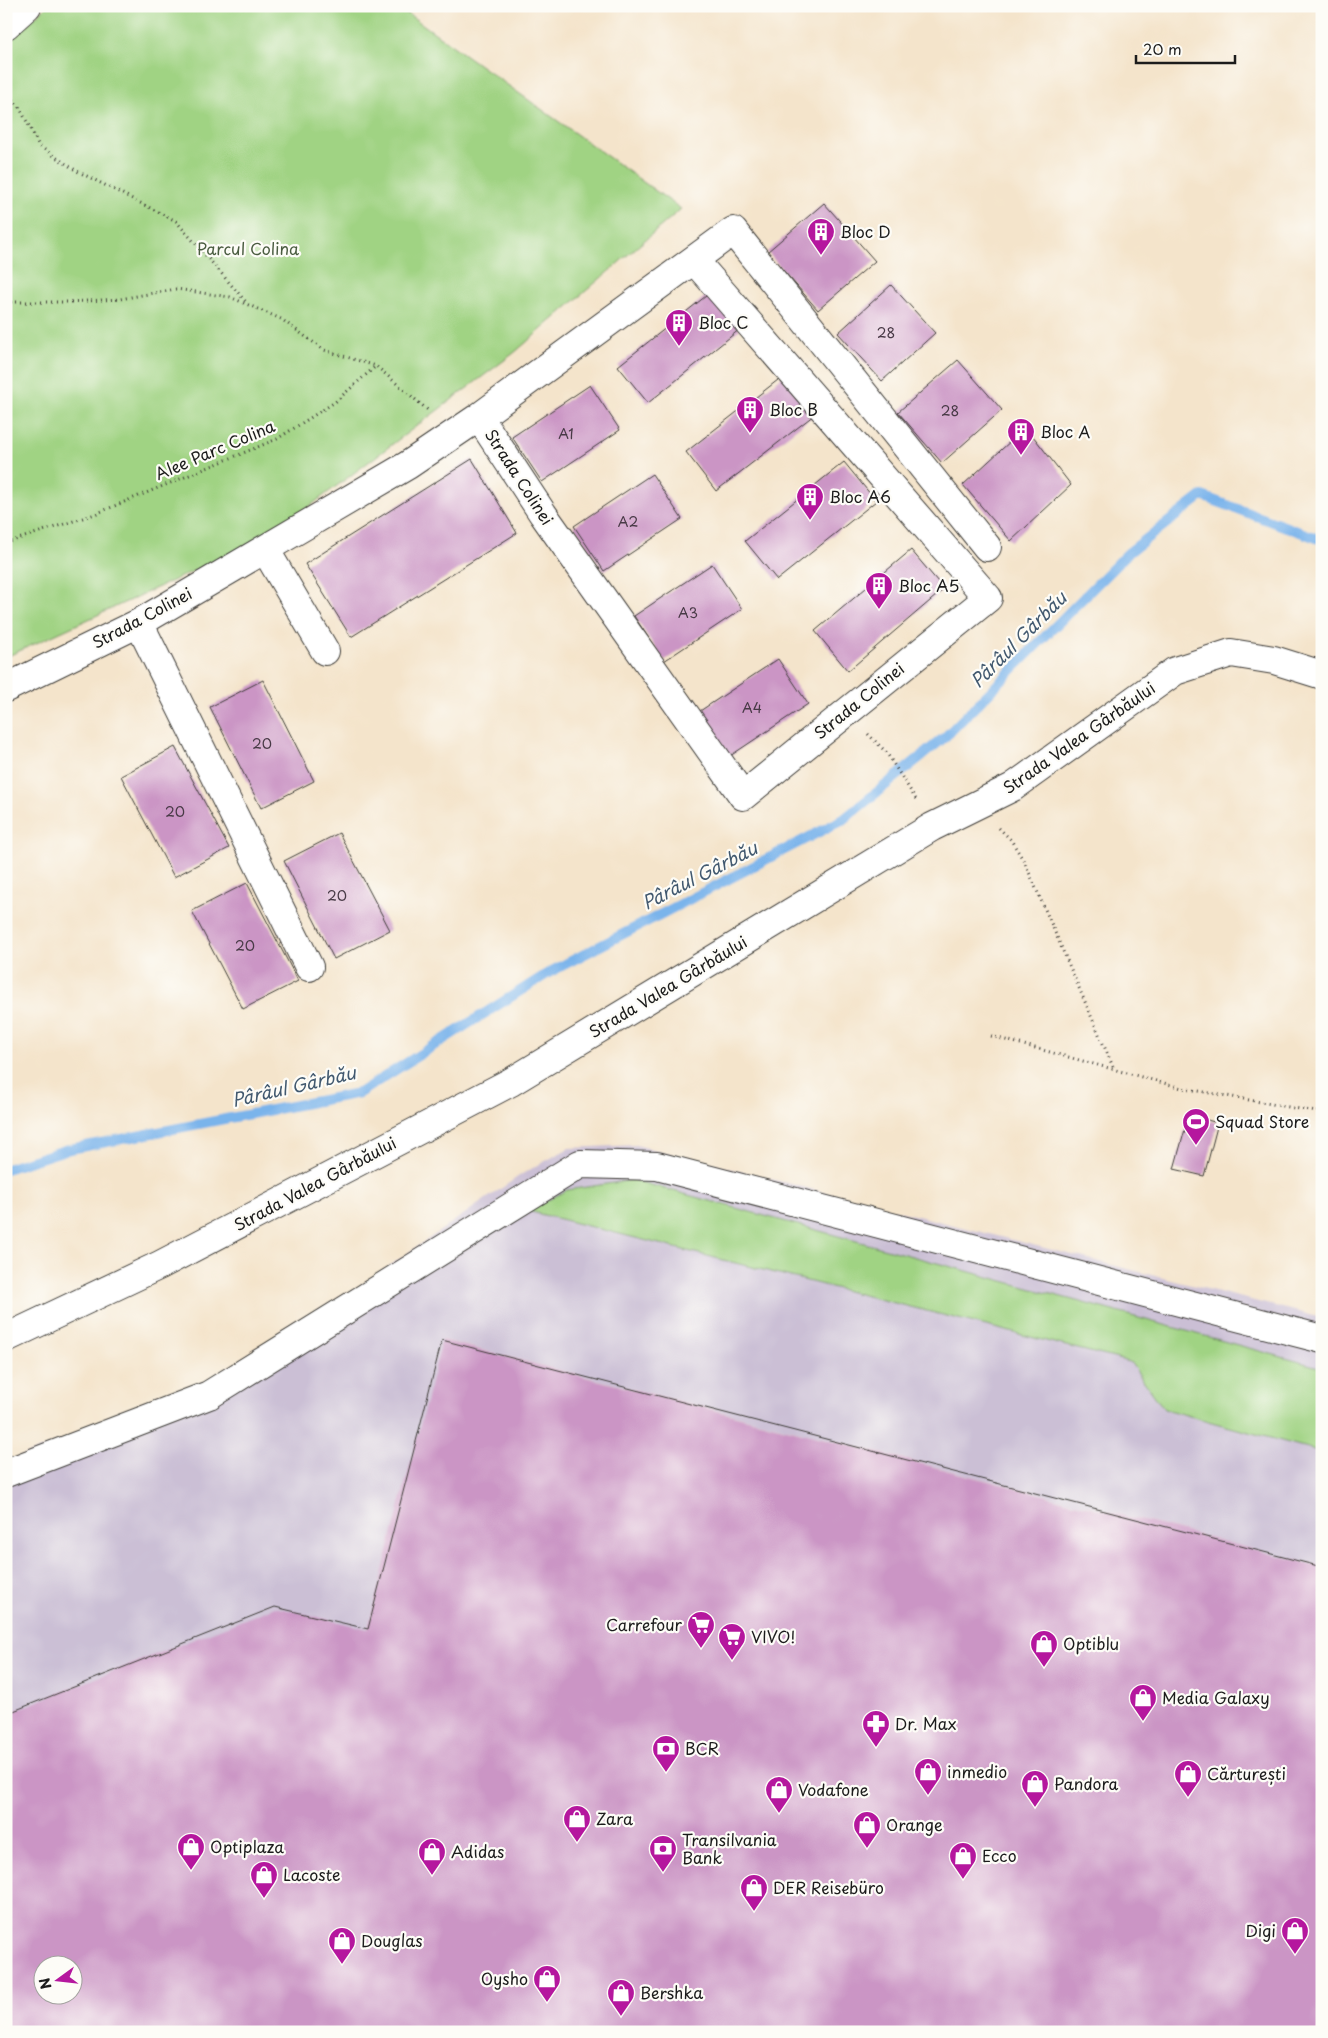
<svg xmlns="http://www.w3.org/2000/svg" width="1328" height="2038" font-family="'Playpen Sans',sans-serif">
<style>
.industrial{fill:#cbbfd5}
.green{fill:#a0d383;stroke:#5e7850}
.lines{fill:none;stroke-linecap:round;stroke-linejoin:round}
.stream{stroke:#7ab4eb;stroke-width:10}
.building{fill:#cb95c5;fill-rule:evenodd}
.minor-casing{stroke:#3c3a36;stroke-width:30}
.path{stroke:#3c3a36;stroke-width:3;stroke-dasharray:1 4;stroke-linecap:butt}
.minor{stroke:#fff;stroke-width:28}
.labels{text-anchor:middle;stroke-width:4.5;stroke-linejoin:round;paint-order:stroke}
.number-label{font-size:14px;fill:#483a46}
.poi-label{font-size:16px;fill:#1c1c1c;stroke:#fdfcf7;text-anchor:start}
.park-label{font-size:16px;fill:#4a5c40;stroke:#fdfcf7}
.street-label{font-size:16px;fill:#1c1c1c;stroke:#fdfcf7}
.water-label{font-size:18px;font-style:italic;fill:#42596f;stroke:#fdfcf7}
</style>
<rect width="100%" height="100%" fill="#fdfcf7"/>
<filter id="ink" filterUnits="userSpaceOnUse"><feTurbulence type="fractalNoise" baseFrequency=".02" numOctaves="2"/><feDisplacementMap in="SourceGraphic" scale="10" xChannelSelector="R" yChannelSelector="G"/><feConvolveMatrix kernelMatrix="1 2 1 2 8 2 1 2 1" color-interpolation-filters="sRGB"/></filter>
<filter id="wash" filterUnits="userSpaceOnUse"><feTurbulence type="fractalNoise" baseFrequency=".0096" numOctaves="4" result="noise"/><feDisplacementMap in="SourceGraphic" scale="20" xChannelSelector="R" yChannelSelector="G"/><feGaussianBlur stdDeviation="1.12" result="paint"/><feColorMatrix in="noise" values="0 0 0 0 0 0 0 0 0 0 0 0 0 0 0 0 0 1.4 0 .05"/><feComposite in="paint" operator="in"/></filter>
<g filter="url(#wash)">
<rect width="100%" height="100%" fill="#f4e4cb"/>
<path class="industrial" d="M 636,1145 L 1322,1318 L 1322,1567 L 443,1340 L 368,1629 L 64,1692 L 6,1714 L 6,1462 L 198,1390 L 342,1299 L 522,1174 L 569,1148 Z"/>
<path class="green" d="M 47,6 L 397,6 L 681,209 L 514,353 L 270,536 L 6,657 L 6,44 Z
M 633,1180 L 1322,1368 L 1322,1452 L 1164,1409 L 1130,1362 L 528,1211 L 567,1190 Z"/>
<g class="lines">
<path class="stream" d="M 6,1169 L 65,1150 L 359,1093 L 550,972 L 844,819 L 945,737 L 1128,553 L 1202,496 L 1322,540"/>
</g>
<g id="blocks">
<path class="building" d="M 824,203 L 875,261 L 818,310 L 767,252 Z
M 891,285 L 935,333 L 882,381 L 838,333 Z
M 711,292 L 740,329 L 648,403 L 618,366 Z
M 958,360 L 1002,410 L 942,463 L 898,412 Z
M 783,376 L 814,415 L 716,491 L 686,452 Z
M 590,385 L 620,430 L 542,482 L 512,437 Z
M 1026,427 L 1071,485 L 1011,541 L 963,485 Z
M 472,459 L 517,533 L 351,637 L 305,564 Z
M 844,462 L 876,501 L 777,580 L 745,541 Z
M 652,474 L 682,519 L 604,571 L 574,526 Z
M 911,550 L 944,589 L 848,671 L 815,631 Z
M 712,564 L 742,609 L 664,661 L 634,616 Z
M 778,659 L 808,704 L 730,756 L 700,711 Z
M 263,680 L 314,781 L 261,808 L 210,707 Z
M 175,747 L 229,848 L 174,877 L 121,776 Z
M 339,833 L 390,930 L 334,959 L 284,861 Z
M 247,883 L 298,981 L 243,1009 L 192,911 Z
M 1189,1115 L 1218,1123 L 1204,1176 L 1174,1169 Z
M 442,1340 L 1322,1567 L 1322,2032 L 6,2032 L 6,1714 L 275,1607 L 368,1629 ZM 42,1966 L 72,1966 L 72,1996 L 42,1996 Z"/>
</g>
</g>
<g filter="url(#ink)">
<use href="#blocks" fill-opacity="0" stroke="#3c3a36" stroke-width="1"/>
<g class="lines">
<defs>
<path id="minor" d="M 6,25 L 27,6
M 479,417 L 543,514 L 743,796 L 988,598 L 694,260
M 265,549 L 325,651
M 139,623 L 309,967
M 6,688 L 139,623 L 408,465 L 479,417 L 733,231 L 987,547
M 6,1338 L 160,1265 L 511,1082 L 932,827 L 1013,787 L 1175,671 L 1231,653 L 1274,660 L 1322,675
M 6,1473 L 209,1395 L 580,1164 L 657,1166 L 1322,1339"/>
</defs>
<use href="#minor" class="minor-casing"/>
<path class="path" d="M 6,92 L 20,108 L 39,146 L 77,171 L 176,221 L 246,302
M 6,302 L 69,302 L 120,299 L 176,289 L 230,297 L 281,319 L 324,350 L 376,366
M 6,543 L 95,514 L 277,439 L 335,402 L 376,366 L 430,412
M 868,734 L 886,752 L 917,801
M 999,828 L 1011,840 L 1025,863 L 1114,1069
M 991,1036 L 1182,1088 L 1322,1113"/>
<use href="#minor" class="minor"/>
</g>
</g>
<defs>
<symbol id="building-pin" viewBox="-11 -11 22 30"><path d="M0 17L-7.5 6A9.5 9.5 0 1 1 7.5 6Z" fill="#b5179e" stroke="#fdfcf7"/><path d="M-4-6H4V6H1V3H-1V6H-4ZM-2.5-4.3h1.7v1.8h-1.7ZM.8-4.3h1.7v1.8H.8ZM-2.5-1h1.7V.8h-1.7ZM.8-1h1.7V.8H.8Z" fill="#fff"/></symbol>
<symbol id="stadium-pin" viewBox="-11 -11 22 30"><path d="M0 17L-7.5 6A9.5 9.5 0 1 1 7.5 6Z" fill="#b5179e" stroke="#fdfcf7"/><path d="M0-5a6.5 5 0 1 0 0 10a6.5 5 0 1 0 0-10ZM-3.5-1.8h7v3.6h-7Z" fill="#fff"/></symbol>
<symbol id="supermarket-pin" viewBox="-11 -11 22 30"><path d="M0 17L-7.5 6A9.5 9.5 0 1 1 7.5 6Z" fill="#b5179e" stroke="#fdfcf7"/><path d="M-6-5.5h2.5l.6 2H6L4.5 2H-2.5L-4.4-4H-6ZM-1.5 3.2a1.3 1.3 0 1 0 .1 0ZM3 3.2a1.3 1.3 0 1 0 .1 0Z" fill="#fff"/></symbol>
<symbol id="shop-pin" viewBox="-11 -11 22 30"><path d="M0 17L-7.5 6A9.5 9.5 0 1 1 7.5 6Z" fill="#b5179e" stroke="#fdfcf7"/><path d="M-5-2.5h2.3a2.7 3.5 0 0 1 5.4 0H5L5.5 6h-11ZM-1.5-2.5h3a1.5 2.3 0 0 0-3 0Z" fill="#fff"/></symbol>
<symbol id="pharmacy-pin" viewBox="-11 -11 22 30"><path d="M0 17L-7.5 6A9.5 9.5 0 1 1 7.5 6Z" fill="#b5179e" stroke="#fdfcf7"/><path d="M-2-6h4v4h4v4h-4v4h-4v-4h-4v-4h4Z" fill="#fff"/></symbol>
<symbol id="bank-pin" viewBox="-11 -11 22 30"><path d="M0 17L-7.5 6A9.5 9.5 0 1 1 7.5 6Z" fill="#b5179e" stroke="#fdfcf7"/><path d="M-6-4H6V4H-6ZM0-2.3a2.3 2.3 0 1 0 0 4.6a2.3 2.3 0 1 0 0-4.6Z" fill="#fff"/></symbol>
</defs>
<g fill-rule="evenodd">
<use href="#building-pin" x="805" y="216" width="32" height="43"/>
<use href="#building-pin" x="663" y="307" width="32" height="43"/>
<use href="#building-pin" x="734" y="394" width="32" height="43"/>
<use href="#building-pin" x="1005" y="416" width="32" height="43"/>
<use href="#building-pin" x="794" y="481" width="32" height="43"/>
<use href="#building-pin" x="863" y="570" width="32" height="43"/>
<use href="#stadium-pin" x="1180" y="1106" width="32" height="43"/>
<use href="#supermarket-pin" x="685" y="1609" width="32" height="43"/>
<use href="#supermarket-pin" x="716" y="1621" width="32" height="43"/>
<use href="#shop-pin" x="1028" y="1628" width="32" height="43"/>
<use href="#shop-pin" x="1127" y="1682" width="32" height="43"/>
<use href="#pharmacy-pin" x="860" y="1708" width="32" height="43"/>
<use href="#bank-pin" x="650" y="1733" width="32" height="43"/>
<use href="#shop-pin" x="912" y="1756" width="32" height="43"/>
<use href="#shop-pin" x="1172" y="1758" width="32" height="43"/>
<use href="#shop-pin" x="1019" y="1768" width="32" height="43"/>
<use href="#shop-pin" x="763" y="1774" width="32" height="43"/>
<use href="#shop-pin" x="561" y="1803" width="32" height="43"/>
<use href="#shop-pin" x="851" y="1809" width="32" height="43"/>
<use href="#shop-pin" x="175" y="1831" width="32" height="43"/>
<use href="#bank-pin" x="647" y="1833" width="32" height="43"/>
<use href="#shop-pin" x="416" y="1836" width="32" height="43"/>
<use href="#shop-pin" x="947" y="1840" width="32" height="43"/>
<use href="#shop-pin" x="248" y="1859" width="32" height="43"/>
<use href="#shop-pin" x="738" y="1872" width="32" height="43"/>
<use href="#shop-pin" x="1279" y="1915" width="32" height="43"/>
<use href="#shop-pin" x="326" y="1925" width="32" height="43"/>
<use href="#shop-pin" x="531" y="1963" width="32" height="43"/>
<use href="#shop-pin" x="605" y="1977" width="32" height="43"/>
</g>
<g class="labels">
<g class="number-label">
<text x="886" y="338">28</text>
<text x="950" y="416">28</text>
<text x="566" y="439">A1</text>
<text x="628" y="527">A2</text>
<text x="688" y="618">A3</text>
<text x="752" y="713">A4</text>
<text x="262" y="749">20</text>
<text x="175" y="817">20</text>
<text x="337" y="901">20</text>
<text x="245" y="951">20</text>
</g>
<g class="poi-label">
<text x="840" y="238">Bloc D</text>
<text x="698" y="329">Bloc C</text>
<text x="769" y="416">Bloc B</text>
<text x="1040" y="438">Bloc A</text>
<text x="829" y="503">Bloc A6</text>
<text x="898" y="592">Bloc A5</text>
<text x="1215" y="1128">Squad Store</text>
<text x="682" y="1631" text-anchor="end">Carrefour</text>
<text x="751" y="1643">VIVO!</text>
<text x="1063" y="1650">Optiblu</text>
<text x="1162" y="1704">Media Galaxy</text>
<text x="895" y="1730">Dr. Max</text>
<text x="685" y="1755">BCR</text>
<text x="947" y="1778">inmedio</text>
<text x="1207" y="1780">Cărturești</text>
<text x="1054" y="1790">Pandora</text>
<text x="798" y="1796">Vodafone</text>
<text x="596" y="1825">Zara</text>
<text x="886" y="1831">Orange</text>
<text x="682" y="1846">Transilvania<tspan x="682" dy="18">Bank</tspan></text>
<text x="210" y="1853">Optiplaza</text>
<text x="451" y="1858">Adidas</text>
<text x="982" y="1862">Ecco</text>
<text x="283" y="1881">Lacoste</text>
<text x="773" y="1894">DER Reisebüro</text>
<text x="1276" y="1937" text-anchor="end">Digi</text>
<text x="361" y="1947">Douglas</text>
<text x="528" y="1985" text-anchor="end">Oysho</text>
<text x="640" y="1999">Bershka</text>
</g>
<g class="park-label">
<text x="248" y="255">Parcul Colina</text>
</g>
<g class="street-label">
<text transform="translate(215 450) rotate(-23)" y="6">Alee Parc Colina</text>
<text transform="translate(519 477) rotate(57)" y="6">Strada Colinei</text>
<text transform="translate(142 618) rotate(-28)" y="6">Strada Colinei</text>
<text transform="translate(859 701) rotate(-39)" y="6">Strada Colinei</text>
<text transform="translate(1079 738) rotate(-35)" y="6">Strada Valea Gârbăului</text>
<text transform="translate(668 987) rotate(-31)" y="6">Strada Valea Gârbăului</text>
<text transform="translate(315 1184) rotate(-28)" y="6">Strada Valea Gârbăului</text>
</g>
<g class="water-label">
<text transform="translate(1019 640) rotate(-45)" y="6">Pârâul Gârbău</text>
<text transform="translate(700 876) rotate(-27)" y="6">Pârâul Gârbău</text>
<text transform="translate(294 1087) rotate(-13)" y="6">Pârâul Gârbău</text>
</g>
</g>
<rect width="1328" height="2038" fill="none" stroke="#fdfcf7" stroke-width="25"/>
<g transform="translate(58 1980) rotate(255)"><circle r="24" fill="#fdfcf7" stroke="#a3a29f"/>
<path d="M0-4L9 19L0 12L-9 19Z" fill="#b5179e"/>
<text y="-8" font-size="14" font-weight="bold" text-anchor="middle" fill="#1c1c1c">N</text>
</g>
<path d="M1136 55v8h99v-8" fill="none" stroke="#1c1c1c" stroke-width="2.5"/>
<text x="1143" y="55" font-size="15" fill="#1c1c1c" stroke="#fdfcf7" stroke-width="4" paint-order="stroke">20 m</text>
</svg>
